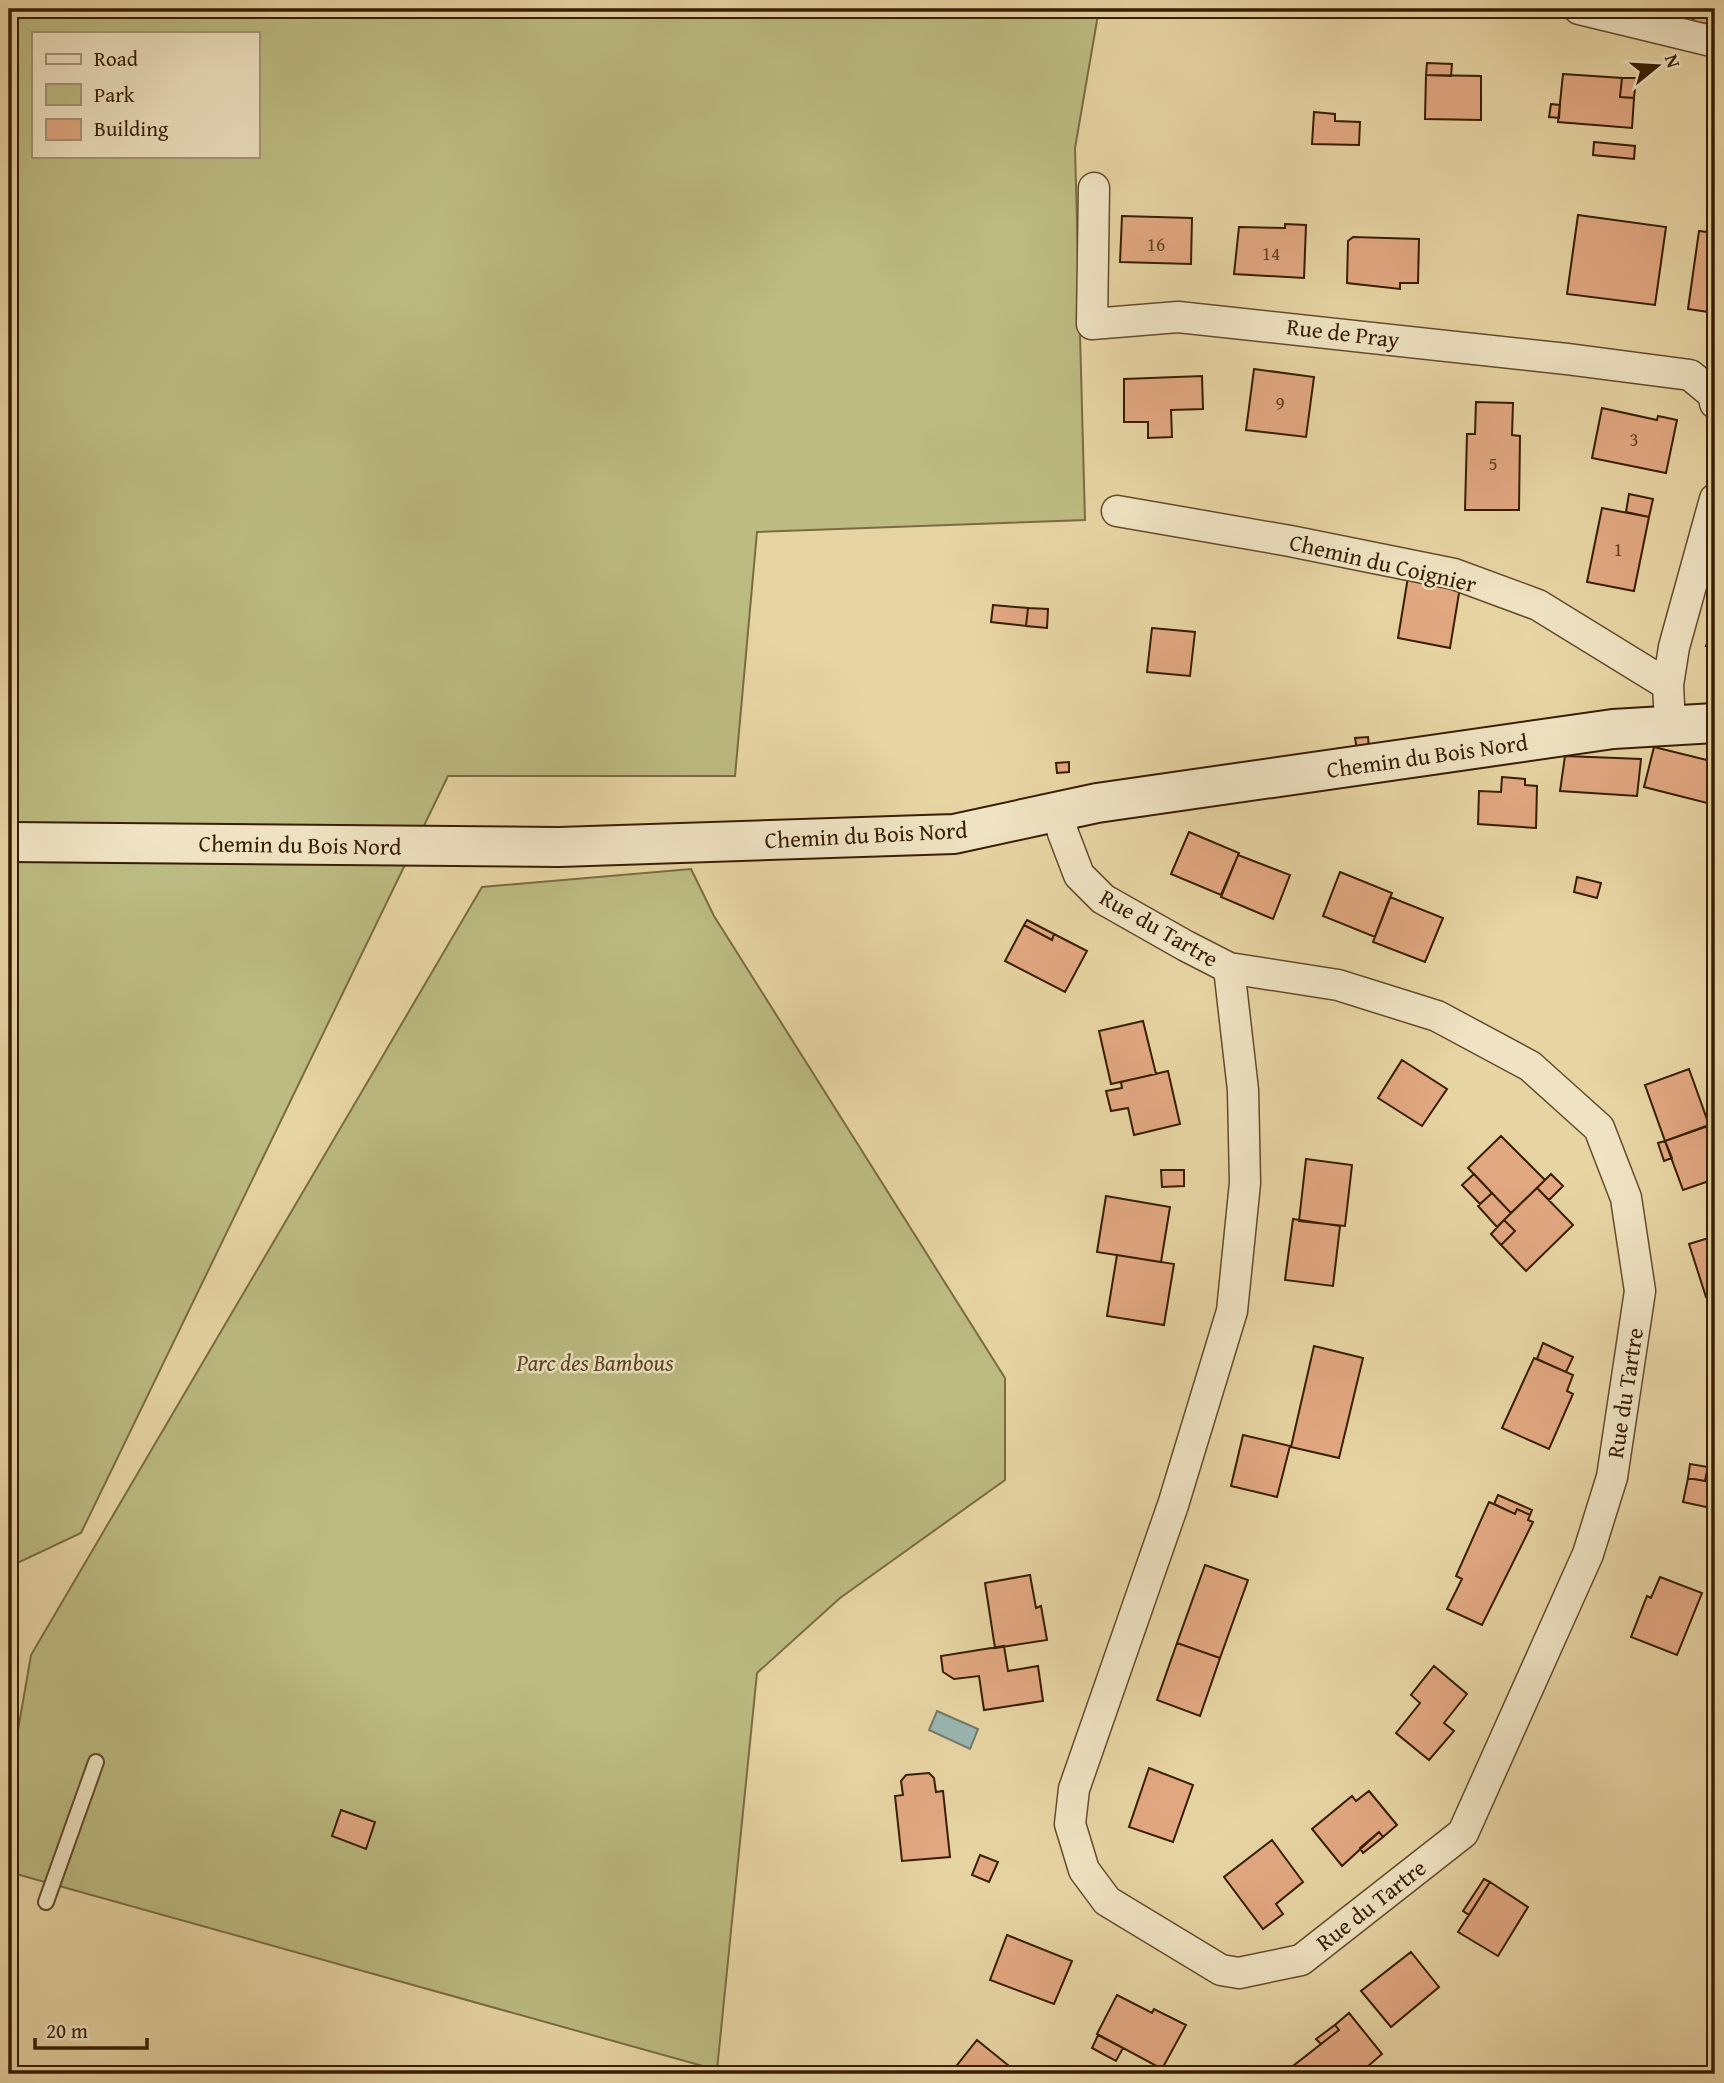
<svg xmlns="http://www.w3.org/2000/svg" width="1724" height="2083" font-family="'Gentium Book Plus',serif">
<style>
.green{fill:#bcbb81;stroke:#7a6c42;stroke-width:2;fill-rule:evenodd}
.water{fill:#9ab6b0;stroke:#73796a;stroke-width:2}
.building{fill:#e2a882;stroke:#381d02;stroke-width:2}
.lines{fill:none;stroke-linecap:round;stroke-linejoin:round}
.lane-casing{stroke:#644b2a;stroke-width:18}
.street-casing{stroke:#644b2a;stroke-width:33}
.secondary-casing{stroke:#381d02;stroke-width:42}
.lane{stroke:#efe3c3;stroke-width:14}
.street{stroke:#efe3c3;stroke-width:30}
.secondary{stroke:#efe3c3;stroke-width:38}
.labels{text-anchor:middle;stroke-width:5;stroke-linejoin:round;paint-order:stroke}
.number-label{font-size:19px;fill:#624022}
.street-label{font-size:23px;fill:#381d02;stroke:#efe3c3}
.park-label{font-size:23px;font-style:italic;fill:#594422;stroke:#efe3c3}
</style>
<rect width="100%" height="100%" fill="#e7d4a3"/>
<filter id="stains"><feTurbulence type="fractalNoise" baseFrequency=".00286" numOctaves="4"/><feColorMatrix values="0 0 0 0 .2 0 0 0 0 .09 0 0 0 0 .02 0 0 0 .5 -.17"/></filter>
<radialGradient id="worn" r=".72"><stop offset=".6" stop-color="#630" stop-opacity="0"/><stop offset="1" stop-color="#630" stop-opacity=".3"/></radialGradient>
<path class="green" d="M 9,9 L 1099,9 L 1075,148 L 1085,520 L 757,532 L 735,776 L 448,776 L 81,1533 L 9,1567 ZM 33,33 L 257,33 L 257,156 L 33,156 Z
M 691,869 L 714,916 L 1005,1378 L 1005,1480 L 840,1598 L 757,1673 L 717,2070 L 9,1872 L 9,1782 L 31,1655 L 482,887 Z"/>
<path class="water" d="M 937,1711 L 978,1729 L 970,1749 L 929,1730 Z"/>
<path class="building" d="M 1696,9 L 1715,9 L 1715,26 L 1693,21 Z
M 1427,63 L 1452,64 L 1451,76 L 1426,75 Z
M 1563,74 L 1622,78 L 1620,97 L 1634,98 L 1632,128 L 1558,122 Z
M 1426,75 L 1481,76 L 1481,120 L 1425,119 Z
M 1622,78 L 1636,78 L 1634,98 L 1620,97 Z
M 1551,104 L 1560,105 L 1559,118 L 1549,117 Z
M 1314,112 L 1335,114 L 1335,121 L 1360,122 L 1359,145 L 1312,144 Z
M 1594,142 L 1635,146 L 1634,159 L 1593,155 Z
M 1578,215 L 1666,227 L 1655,305 L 1567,294 Z
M 1122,216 L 1192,218 L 1191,264 L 1120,262 Z
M 1285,224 L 1306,225 L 1304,278 L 1234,274 L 1239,227 L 1285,228 Z
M 1699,231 L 1715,233 L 1715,313 L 1688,309 Z
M 1353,237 L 1419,239 L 1418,283 L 1400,283 L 1400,289 L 1347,283 L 1348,241 Z
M 1254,369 L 1314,377 L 1306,437 L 1246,430 Z
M 1202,376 L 1203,409 L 1171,410 L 1172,437 L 1148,438 L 1148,422 L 1124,422 L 1124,379 Z
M 1476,402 L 1513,403 L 1512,435 L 1520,436 L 1519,510 L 1465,510 L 1467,434 L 1475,434 Z
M 1602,408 L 1657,420 L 1658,416 L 1677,420 L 1666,473 L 1592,458 Z
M 1629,494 L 1653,499 L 1649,517 L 1626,512 Z
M 1602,508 L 1649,517 L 1634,591 L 1587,582 Z
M 1408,577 L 1460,587 L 1450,648 L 1398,638 Z
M 993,605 L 1028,608 L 1026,626 L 991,622 Z
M 1028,608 L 1048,609 L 1047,628 L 1026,626 Z
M 1715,620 L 1715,649 L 1706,646 Z
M 1152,628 L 1195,632 L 1190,676 L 1147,672 Z
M 1368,737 L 1369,748 L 1357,750 L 1355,738 Z
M 1654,747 L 1715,762 L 1715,805 L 1644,787 Z
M 1565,756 L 1641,759 L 1637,796 L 1560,791 Z
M 1069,762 L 1069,772 L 1057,773 L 1056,763 Z
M 1502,777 L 1525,779 L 1525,785 L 1537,786 L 1536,828 L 1478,824 L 1479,791 L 1501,792 Z
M 1189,832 L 1239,853 L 1221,895 L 1171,874 Z
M 1238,855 L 1290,875 L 1273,919 L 1221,897 Z
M 1340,872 L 1392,893 L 1375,937 L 1323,916 Z
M 1577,877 L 1601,883 L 1597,898 L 1574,892 Z
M 1390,897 L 1443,918 L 1425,962 L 1373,942 Z
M 1027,920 L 1054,934 L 1052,940 L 1024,925 Z
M 1024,925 L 1052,940 L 1054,934 L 1087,951 L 1065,992 L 1005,961 Z
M 1143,1021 L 1156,1074 L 1111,1084 L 1099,1031 Z
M 1402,1060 L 1447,1089 L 1422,1126 L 1378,1098 Z
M 1689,1069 L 1709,1125 L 1665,1141 L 1645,1085 Z
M 1168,1071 L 1180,1124 L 1134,1135 L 1128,1108 L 1111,1111 L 1106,1091 L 1122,1088 L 1121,1082 Z
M 1708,1126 L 1715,1150 L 1715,1179 L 1683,1190 L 1665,1141 Z
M 1501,1136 L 1545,1180 L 1511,1213 L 1468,1168 Z
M 1665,1141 L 1672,1158 L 1664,1161 L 1658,1143 Z
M 1306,1159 L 1352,1165 L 1345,1226 L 1299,1221 Z
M 1161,1170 L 1184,1170 L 1184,1186 L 1162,1187 Z
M 1474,1174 L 1492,1193 L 1480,1204 L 1462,1185 Z
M 1551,1174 L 1563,1186 L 1549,1200 L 1537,1188 Z
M 1537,1188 L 1573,1225 L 1526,1271 L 1501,1245 L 1515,1231 L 1504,1220 Z
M 1492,1193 L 1511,1213 L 1497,1227 L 1478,1206 Z
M 1106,1196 L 1170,1207 L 1161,1262 L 1097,1252 Z
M 1293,1219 L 1340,1226 L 1333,1286 L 1285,1280 Z
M 1504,1220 L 1515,1231 L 1501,1245 L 1491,1234 Z
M 1715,1236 L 1715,1294 L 1706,1297 L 1689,1244 Z
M 1117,1255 L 1174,1264 L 1164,1325 L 1107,1316 Z
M 1543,1343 L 1573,1357 L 1566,1372 L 1537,1359 Z
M 1314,1346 L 1363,1358 L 1339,1458 L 1291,1447 Z
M 1534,1358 L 1573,1375 L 1567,1391 L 1573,1394 L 1549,1449 L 1502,1428 Z
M 1715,1432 L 1715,1509 L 1683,1502 L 1688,1478 L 1705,1481 Z
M 1243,1435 L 1290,1446 L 1277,1497 L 1231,1486 Z
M 1690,1464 L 1708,1467 L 1705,1481 L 1688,1478 Z
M 1498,1495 L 1532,1510 L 1530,1515 L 1517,1509 L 1515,1514 L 1494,1504 Z
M 1489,1502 L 1515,1514 L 1517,1509 L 1530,1515 L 1528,1520 L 1533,1522 L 1482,1625 L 1447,1609 L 1462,1579 L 1456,1576 Z
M 1205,1565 L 1248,1580 L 1220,1658 L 1177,1643 Z
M 1030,1575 L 1036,1608 L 1041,1606 L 1047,1640 L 995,1648 L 985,1583 Z
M 1660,1577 L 1702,1593 L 1677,1655 L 1631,1637 L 1647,1596 L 1651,1598 Z
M 1177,1643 L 1220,1658 L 1200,1716 L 1157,1700 Z
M 1004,1646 L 1008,1671 L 1038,1666 L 1043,1701 L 984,1710 L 979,1676 L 954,1679 L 943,1672 L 941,1656 Z
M 1434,1666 L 1467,1694 L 1444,1723 L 1454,1731 L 1429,1760 L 1396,1733 L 1420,1703 L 1411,1695 Z
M 1149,1768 L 1193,1785 L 1173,1842 L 1129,1827 Z
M 929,1773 L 934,1778 L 936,1792 L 943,1791 L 950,1857 L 902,1861 L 895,1796 L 903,1795 L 901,1781 L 906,1775 Z
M 1369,1791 L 1397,1825 L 1383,1837 L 1379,1832 L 1342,1866 L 1312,1829 L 1352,1796 L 1356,1801 Z
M 341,1810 L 375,1822 L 366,1849 L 332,1836 Z
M 1379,1832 L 1383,1837 L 1363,1853 L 1360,1848 Z
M 1272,1840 L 1303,1882 L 1276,1904 L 1283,1914 L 1263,1929 L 1224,1877 Z
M 980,1855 L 998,1862 L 989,1882 L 972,1875 Z
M 1484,1879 L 1490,1882 L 1469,1915 L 1463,1911 Z
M 1490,1882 L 1528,1907 L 1498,1956 L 1458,1932 Z
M 1007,1935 L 1072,1961 L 1054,2004 L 990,1980 Z
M 1411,1952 L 1439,1987 L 1391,2027 L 1361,1991 Z
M 1117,1995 L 1152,2013 L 1154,2009 L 1186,2025 L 1162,2069 L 1097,2034 Z
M 1349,2013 L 1382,2054 L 1359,2074 L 1300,2074 L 1293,2066 L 1339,2030 L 1335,2025 Z
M 1335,2025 L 1339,2030 L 1321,2044 L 1316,2039 Z
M 1098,2035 L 1123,2048 L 1116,2061 L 1092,2048 Z
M 977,2040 L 1019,2074 L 950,2074 Z"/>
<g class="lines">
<defs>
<path id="lane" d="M 46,1902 L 96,1762"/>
<path id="street" d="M 1579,9 L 1715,42
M 1094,188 L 1092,324 L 1178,317 L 1567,359 L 1690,375 L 1713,394 L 1715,403
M 1117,511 L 1290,541 L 1454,574 L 1538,605 L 1668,685
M 1670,724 L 1668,685 L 1674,647 L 1715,499
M 1058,810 L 1063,833 L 1079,875 L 1103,899 L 1186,946 L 1229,968 L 1338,985 L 1437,1016 L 1530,1066 L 1599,1128 L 1626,1198 L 1640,1291 L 1612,1477 L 1588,1554 L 1463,1833 L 1301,1960 L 1239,1973 L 1221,1970 L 1107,1901 L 1084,1870 L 1070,1824 L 1074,1789 L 1173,1505 L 1232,1311 L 1245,1183 L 1243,1090 L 1229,968"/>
<path id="secondary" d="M 9,842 L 559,847 L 954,834 L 1097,803 L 1613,729 L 1715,723"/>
</defs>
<use href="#lane" class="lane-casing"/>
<use href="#street" class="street-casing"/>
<use href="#secondary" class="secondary-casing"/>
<use href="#lane" class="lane"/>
<use href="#street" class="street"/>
<use href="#secondary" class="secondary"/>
</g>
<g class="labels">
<g class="number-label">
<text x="1156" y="251">16</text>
<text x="1271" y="260">14</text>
<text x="1280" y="410">9</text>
<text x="1634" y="446">3</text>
<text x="1493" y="470">5</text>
<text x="1618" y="556">1</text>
</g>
<g class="street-label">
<text transform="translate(1343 333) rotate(7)" y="8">Rue de Pray</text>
<text transform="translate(1383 563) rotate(13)" y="8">Chemin du Coignier</text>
<text transform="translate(1427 756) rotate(-8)" y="8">Chemin du Bois Nord</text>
<text transform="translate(866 835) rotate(-3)" y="8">Chemin du Bois Nord</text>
<text transform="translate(300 845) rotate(1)" y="8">Chemin du Bois Nord</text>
<text transform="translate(1159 928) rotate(30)" y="8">Rue du Tartre</text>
<text transform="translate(1625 1393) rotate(-81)" y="8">Rue du Tartre</text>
<text transform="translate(1371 1905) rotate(-38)" y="8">Rue du Tartre</text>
</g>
<g class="park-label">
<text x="595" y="1371">Parc des Bambous</text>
</g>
</g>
<rect width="1724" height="2083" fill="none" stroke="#e7d4a3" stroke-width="35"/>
<rect x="10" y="10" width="1703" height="2062" fill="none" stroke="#381d02" stroke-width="3.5"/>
<rect x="18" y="18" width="1689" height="2048" fill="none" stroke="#381d02" stroke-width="2"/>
<rect x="32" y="32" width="228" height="126" fill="#efe3c3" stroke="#a69476" stroke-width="2"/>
<rect x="46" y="54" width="35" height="10" fill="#efe3c3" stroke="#a69476" stroke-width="2"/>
<text x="94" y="66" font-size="21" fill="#381d02">Road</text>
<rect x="46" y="84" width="35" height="21" fill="#bcbb81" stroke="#a69476" stroke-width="2"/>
<text x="94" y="102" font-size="21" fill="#381d02">Park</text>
<rect x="46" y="119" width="35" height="21" fill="#e2a882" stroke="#a69476" stroke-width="2"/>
<text x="94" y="136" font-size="21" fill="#381d02">Building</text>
<g transform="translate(1657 66) rotate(72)" stroke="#efe3c3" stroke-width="5" paint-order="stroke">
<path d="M0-5L12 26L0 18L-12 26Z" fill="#381d02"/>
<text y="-10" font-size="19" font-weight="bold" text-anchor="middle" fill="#381d02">N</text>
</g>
<path d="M35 2038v10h112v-10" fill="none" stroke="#381d02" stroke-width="3.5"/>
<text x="46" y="2038" font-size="21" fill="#381d02" stroke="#efe3c3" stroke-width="5" paint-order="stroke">20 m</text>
<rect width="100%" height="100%" filter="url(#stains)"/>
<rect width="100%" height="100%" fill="url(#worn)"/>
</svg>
